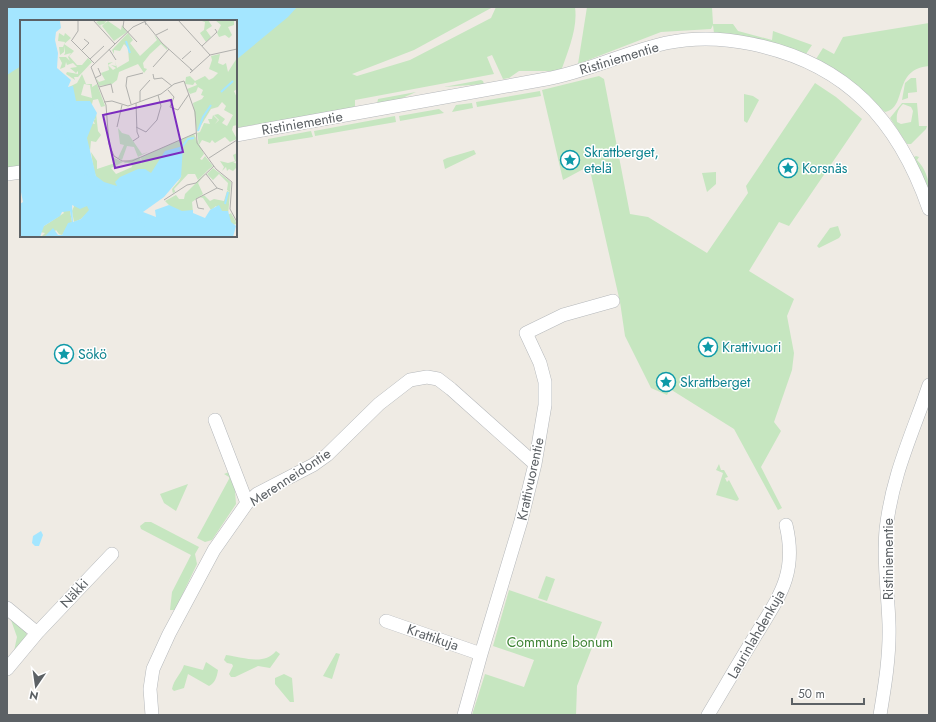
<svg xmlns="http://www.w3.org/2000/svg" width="936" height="722" font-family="Jost,sans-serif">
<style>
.green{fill:#c6e6c0;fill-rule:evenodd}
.water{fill:#a4e6ff}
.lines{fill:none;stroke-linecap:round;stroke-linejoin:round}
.minor-casing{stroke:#b5b8bb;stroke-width:14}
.minor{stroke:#fff;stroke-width:13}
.labels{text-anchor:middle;stroke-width:3;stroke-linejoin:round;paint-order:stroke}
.street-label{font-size:14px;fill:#5c6165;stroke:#fff}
.culture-label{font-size:14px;fill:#0d838f;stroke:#fff;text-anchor:start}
.park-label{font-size:14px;fill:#3e8334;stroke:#fff}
.inset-river{fill:none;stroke:#a4e6ff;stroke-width:2}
.inset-road{fill:none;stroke:#b0b0ad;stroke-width:1}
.view{fill:#7b2cbf;fill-opacity:0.15;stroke:#7b2cbf;stroke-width:2}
.inset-edge{fill:none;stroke:#5c6165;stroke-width:2}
</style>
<rect width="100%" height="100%" fill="#efebe4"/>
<path class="green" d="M 7,7 L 493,7 L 414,50 L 352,74 L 357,76 L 410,60 L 491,18 L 496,7 L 575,7 C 578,28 568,51 561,71 L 519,71 L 509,78 L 503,79 L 492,55 L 487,57 L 494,74 L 355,100 L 355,106 L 352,108 L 236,128 L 236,21 L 21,21 L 21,166 L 7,168 Z
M 587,7 L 712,7 L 713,24 L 733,24 L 738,31 L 772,40 L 773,31 L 812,45 L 806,54 L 772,42 L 714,33 L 713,25 L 711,29 L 661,32 L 578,64 Z
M 929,23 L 929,66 C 892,69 908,108 885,112 L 845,77 L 816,59 L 823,48 L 834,54 L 843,37 Z
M 599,76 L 604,79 L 630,214 L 648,217 L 707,253 L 748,193 L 746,186 L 815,83 L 836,97 L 862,119 L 789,226 L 779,222 L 749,271 L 794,299 L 787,316 L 794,353 L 792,370 L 774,422 L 781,431 L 761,467 L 782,508 L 778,510 L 734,429 L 670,389 L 667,395 L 651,388 L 625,336 L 620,302 L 589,166 L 563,180 L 542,90 Z
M 911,78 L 916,78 L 917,92 L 908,93 L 908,98 L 902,100 L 905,83 Z
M 481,80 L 483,81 L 484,84 L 444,87 Z
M 540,91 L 541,96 L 477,107 L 476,102 Z
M 416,92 L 400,99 L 377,104 L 378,99 Z
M 744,94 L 753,96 L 759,100 L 747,123 L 744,121 Z
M 472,103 L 473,108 L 452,112 L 456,105 Z
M 902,103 L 917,103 L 919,126 L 927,126 L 926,129 L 911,144 L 907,144 L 890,118 ZM 903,104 L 911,107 L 913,111 L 911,122 L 901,124 L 897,122 C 896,114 898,109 903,104 Z
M 439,109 L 444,113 L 400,121 L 399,116 Z
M 395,116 L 396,122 L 315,136 L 314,131 Z
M 311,131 L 313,137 L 268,144 L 268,139 Z
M 474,150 L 476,154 L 445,169 L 443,160 L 447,158 Z
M 916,156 L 919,157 L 917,160 C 925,168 929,179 929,191 L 914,157 Z
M 716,172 L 716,184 L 707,192 L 702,173 Z
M 838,226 L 841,235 L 839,238 L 819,248 L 817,246 L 830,228 Z
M 719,464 L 721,470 L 724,470 L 728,477 L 725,478 L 727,482 L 729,480 L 739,499 L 737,501 L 716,495 L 723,473 L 716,470 Z
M 229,472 L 237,489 L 235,491 L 236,504 L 212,540 L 205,542 L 197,538 L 229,479 L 229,477 L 224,474 Z
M 188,484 L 176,511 L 164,503 L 160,494 Z
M 145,522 L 151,522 L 199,547 L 195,554 L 197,564 L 175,610 L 170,610 L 172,592 L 191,555 L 141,529 L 140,526 Z
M 546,576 L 555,579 L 547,601 L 538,598 Z
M 509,590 L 602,622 L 577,686 L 576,715 L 472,715 L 485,674 L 524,687 L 534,660 L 493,646 Z
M 12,619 L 26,631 L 27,637 L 14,651 L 17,637 L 11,620 Z
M 276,651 L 280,654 L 270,668 L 258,666 L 235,677 L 231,677 L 229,674 L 233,666 L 232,664 L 227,663 L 224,660 L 226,655 C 243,657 264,666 276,651 Z
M 336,653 L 340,654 L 332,679 L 323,676 Z
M 206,662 L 218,670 C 217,677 215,683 209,686 L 188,674 L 184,688 L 174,691 L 172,689 C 174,679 181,674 184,665 L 203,670 Z
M 284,674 L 292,678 L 294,702 L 290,702 L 275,684 L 275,678 Z"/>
<path class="water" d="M 7,7 L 297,7 L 288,17 L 236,60 L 236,21 L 21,21 L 21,66 L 7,75 Z
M 41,531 L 43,535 L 39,546 L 35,546 L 32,543 L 33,536 Z"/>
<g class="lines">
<defs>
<path id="minor" d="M 236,135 C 339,116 442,98 546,79 C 587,72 625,52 666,43 C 694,37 724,38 752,44 C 846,63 898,120 929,209
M 7,174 L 21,172
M 215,420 L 247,503
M 7,608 L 37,633 L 7,669
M 386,621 L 481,654
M 37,633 L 112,554
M 152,715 L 150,689 L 153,669 L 169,634 L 214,550 L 247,503 L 257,494 L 313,465 L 327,455 L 379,404 L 410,380 L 427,377 L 438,379 L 451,389 L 535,464
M 464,715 L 481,654 L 521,521 L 535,464 L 545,405 L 545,382 L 540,363 L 526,333 L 563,315 L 613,301
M 708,715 C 723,690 738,664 754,638 C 778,598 798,575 786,525
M 880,715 C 885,685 890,655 889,624 C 888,593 883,561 886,530 C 892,475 912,435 929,385"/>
</defs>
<use href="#minor" class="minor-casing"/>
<use href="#minor" class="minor"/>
</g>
<defs>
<symbol id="sight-ring" viewBox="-11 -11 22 22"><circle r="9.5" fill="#fff" stroke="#0f9aa8" stroke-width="1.5"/><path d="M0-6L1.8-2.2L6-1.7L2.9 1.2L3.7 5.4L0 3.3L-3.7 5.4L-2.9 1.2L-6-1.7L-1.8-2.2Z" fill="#0f9aa8"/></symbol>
</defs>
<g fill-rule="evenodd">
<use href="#sight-ring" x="559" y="149" width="22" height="22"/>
<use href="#sight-ring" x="777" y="157" width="22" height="22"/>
<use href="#sight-ring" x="697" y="336" width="22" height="22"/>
<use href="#sight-ring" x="53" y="343" width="22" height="22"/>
<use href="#sight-ring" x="655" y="371" width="22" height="22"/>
</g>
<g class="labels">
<g class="street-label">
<text transform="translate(619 58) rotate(-17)" y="5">Ristiniementie</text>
<text transform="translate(302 123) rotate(-10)" y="5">Ristiniementie</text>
<text transform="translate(290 477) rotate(-33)" y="5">Merenneidontie</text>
<text transform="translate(530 479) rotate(-78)" y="5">Krattivuorentie</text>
<text transform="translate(888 559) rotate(-90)" y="5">Ristiniementie</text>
<text transform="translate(74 593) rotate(-47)" y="5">Näkki</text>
<text transform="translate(756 634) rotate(-60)" y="5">Laurinlahdenkuja</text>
<text transform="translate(433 637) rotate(19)" y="5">Krattikuja</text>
</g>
<g class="culture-label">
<text x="584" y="157">Skrattberget,<tspan x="584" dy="16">etelä</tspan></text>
<text x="802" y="173">Korsnäs</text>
<text x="722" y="352">Krattivuori</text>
<text x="78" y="359">Sökö</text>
<text x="680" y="387">Skrattberget</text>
</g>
<g class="park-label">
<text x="560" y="647">Commune bonum</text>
</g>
</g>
<g transform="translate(20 20)">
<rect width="217" height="217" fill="#efebe4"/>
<path d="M 81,0 L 86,0 L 84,2 L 87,0 L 84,4 L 88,1 L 101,10 L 102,5 L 107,12 L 94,21 L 82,6 L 84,4 L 80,5 L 82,8 L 76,2 ZM 188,0 L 192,6 L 186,10 L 191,17 L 186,22 L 180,13 L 184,10 L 185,2 L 182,1 ZM 195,0 L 214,0 L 214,5 L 208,7 L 212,15 L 209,18 L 205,15 L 199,17 L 197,13 L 201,5 ZM 39,13 L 44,16 L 45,13 L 51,18 L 44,24 L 54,31 L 49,36 L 57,45 L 62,45 L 68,38 L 72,42 L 58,57 L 54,57 L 55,60 L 46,54 L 47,52 L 58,54 L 58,51 L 56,53 L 50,48 L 57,47 L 53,43 L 47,45 L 46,42 L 45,47 L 40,49 L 42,43 L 39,37 L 46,37 L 50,41 L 48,37 L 51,33 L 44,35 L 45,33 L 45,26 L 44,32 L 40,35 L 39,27 L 43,27 L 45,22 L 38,21 ZM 108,13 L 113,20 L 110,23 L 120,36 L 137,20 L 134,15 L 147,28 L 147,30 L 141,24 L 130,34 L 123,43 L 124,48 L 127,49 L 124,53 L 118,44 L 99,52 L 97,60 L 92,64 L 79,66 L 76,58 L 79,62 L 85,60 L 81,53 L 89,50 L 88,44 L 88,43 L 93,42 L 88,45 L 93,50 L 96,48 L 91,45 L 96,46 L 95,41 L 97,48 L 109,41 L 108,28 L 104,24 L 100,31 L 94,30 L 94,34 L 92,30 ZM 200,34 L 198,43 L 203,45 L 206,43 L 208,52 L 217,38 L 217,69 L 214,71 L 217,78 L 217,105 L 213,106 L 212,110 L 217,119 L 210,122 L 205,117 L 195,123 L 192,120 L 190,123 L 182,120 L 179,125 L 177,113 L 180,112 L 184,103 L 190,104 L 188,99 L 192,99 L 193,95 L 198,100 L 195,104 L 199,100 L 194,95 L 198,94 L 205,99 L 202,103 L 207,106 L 213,95 L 204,90 L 206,86 L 202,82 L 198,87 L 191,89 L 177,112 L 173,83 L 182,79 L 184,76 L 181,75 L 183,70 L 178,67 L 176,72 L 170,74 L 167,69 L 177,65 L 175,62 L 173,65 L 165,64 L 166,57 L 170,56 L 175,61 L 185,56 L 189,60 L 193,58 L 198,53 L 189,49 L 192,40 L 191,36 ZM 62,54 L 66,64 L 72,64 L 72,67 L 77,64 L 85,86 L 81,87 L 78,79 L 73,80 L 72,84 L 55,81 L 49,67 L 57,63 ZM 64,64 L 70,65 L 72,78 L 61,75 ZM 76,93 L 78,111 L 81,115 L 76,122 L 71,121 L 70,131 L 65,119 L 71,103 L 75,104 L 73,100 L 76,99 L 72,98 ZM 98,108 L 102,113 L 109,115 L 122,134 L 128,132 L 118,137 L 114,127 L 107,126 L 102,140 L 98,138 L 104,125 L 100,124 ZM 174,114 L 184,134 L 180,139 L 182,140 L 185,136 L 193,146 L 188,150 L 187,148 L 188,150 L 178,160 L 175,154 L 168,154 L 154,169 L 156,173 L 154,172 L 153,174 L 152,169 L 159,161 L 162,155 L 158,161 L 145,148 L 101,166 L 90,167 L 77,159 L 74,151 L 71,132 L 77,141 L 77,149 L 95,143 L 92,137 L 103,142 L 91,148 L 96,154 L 112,147 L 111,143 L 105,143 L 103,142 L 120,137 L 122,145 L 121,137 ZM 217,133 L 217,141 L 213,142 L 217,144 L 217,151 L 216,148 L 213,151 L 209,149 L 207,151 L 206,147 L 202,151 L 204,147 L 200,141 L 208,143 L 215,141 L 213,135 ZM 193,148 L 211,162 L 208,195 L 211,193 L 217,204 L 217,209 L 216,204 L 213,205 L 196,186 L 191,190 L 183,178 L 179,177 L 184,175 L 190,181 L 194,179 L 204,181 L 207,171 L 210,172 L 207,170 L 208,163 L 199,154 L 193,160 L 187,154 ZM 185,154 L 178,163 L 183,174 L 172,182 L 173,192 L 169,194 L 146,190 L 150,186 L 145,181 L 156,175 L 159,179 L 164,179 L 165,174 ZM 55,184 L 68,185 L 70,191 L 61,199 L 54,202 L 52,191 ZM 42,190 L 50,191 L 52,202 L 42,215 L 39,214 L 36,210 L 30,217 L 21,217 L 25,213 L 20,212 L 20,217 L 17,217 L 21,208 L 44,193 Z" fill="#c6e6c0" fill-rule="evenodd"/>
<path d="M 0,0 L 40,1 L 41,8 L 36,12 L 35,20 L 38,33 L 37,48 L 51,60 L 48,67 L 53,66 L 56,81 L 70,81 L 77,93 L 67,118 L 76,156 L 84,162 L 97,166 L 95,162 L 100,157 L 118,149 L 125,149 L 131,153 L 145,131 L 163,126 L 161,157 L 144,177 L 123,192 L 136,197 L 135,190 L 149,185 L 162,191 L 173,190 L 173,193 L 185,198 L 190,190 L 199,185 L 202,191 L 208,191 L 211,202 L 216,206 L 213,217 L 24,217 L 33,208 L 38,215 L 42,215 L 48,203 L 52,202 L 50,191 L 42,192 L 40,196 L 24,206 L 20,217 L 0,217 L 0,184 L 3,182 L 0,167 ZM 52,185 L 60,189 L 67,186 L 69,190 L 61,199 L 53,202 Z" fill="#a4e6ff" fill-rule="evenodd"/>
<path class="inset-river" d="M 0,11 L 54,134 L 66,155 L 83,168 L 95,171 L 98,168 L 104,179 L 117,191 L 122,192M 106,21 L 110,33M 201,72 L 213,61M 178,111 L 183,97 L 191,85M 162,127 L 168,119 L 174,118M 205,184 L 208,172M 118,193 L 117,198 L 131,217"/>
<path class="inset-road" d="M 73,0 L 95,24M 104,0 L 103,7 L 117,22M 158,0 L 190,35M 126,5 L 125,2 L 142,23 L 173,51 L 170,49M 136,15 L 148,9M 51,20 L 74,43M 52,20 L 58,11 L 58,0M 95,24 L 71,47 L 86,85 L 89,124 L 94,136 L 102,141 L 112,141 L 176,113M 95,24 L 113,7 L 128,0M 182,26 L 197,12 L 195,9M 89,29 L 96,40M 62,30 L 69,23 L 64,19M 70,39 L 84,26M 162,39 L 171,31M 133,47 L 149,29M 170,53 L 190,35 L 217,29M 133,54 L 134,59 L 142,58 L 152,66M 75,58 L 81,55 L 78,48M 164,61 L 175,92 L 177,123 L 196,149 L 212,162 L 210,189 L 217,202M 79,67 L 91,64 L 93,73M 148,70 L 154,77 L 150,87 L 158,90 L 169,74M 84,82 L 92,81 L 108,86 L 141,74 L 154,64 L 164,61M 120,82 L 120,71 L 130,60M 111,84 L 106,66 L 107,57 L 123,53M 97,107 L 102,85M 116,107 L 126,112 L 137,100 L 141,86 L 138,75M 113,121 L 119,117 L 117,112 L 116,83M 189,138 L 217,120M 186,154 L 197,168 L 203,170M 144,180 L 167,165 L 176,163 L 194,146M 184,189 L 178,188 L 176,179 L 197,168"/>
<path class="view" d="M 151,80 L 163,132 L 95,148 L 83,95 Z"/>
<rect width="217" height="217" class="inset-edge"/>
</g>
<rect width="936" height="722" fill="none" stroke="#5c6165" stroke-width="16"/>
<g transform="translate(36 686) rotate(193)" stroke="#ffffff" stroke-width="3" paint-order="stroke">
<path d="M0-3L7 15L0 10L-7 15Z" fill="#5c6165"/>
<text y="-6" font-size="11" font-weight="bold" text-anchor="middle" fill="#5c6165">N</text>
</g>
<path d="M792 698v6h72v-6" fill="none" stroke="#5c6165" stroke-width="2"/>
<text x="798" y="698" font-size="12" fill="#5c6165" stroke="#ffffff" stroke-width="3" paint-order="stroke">50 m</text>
</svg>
